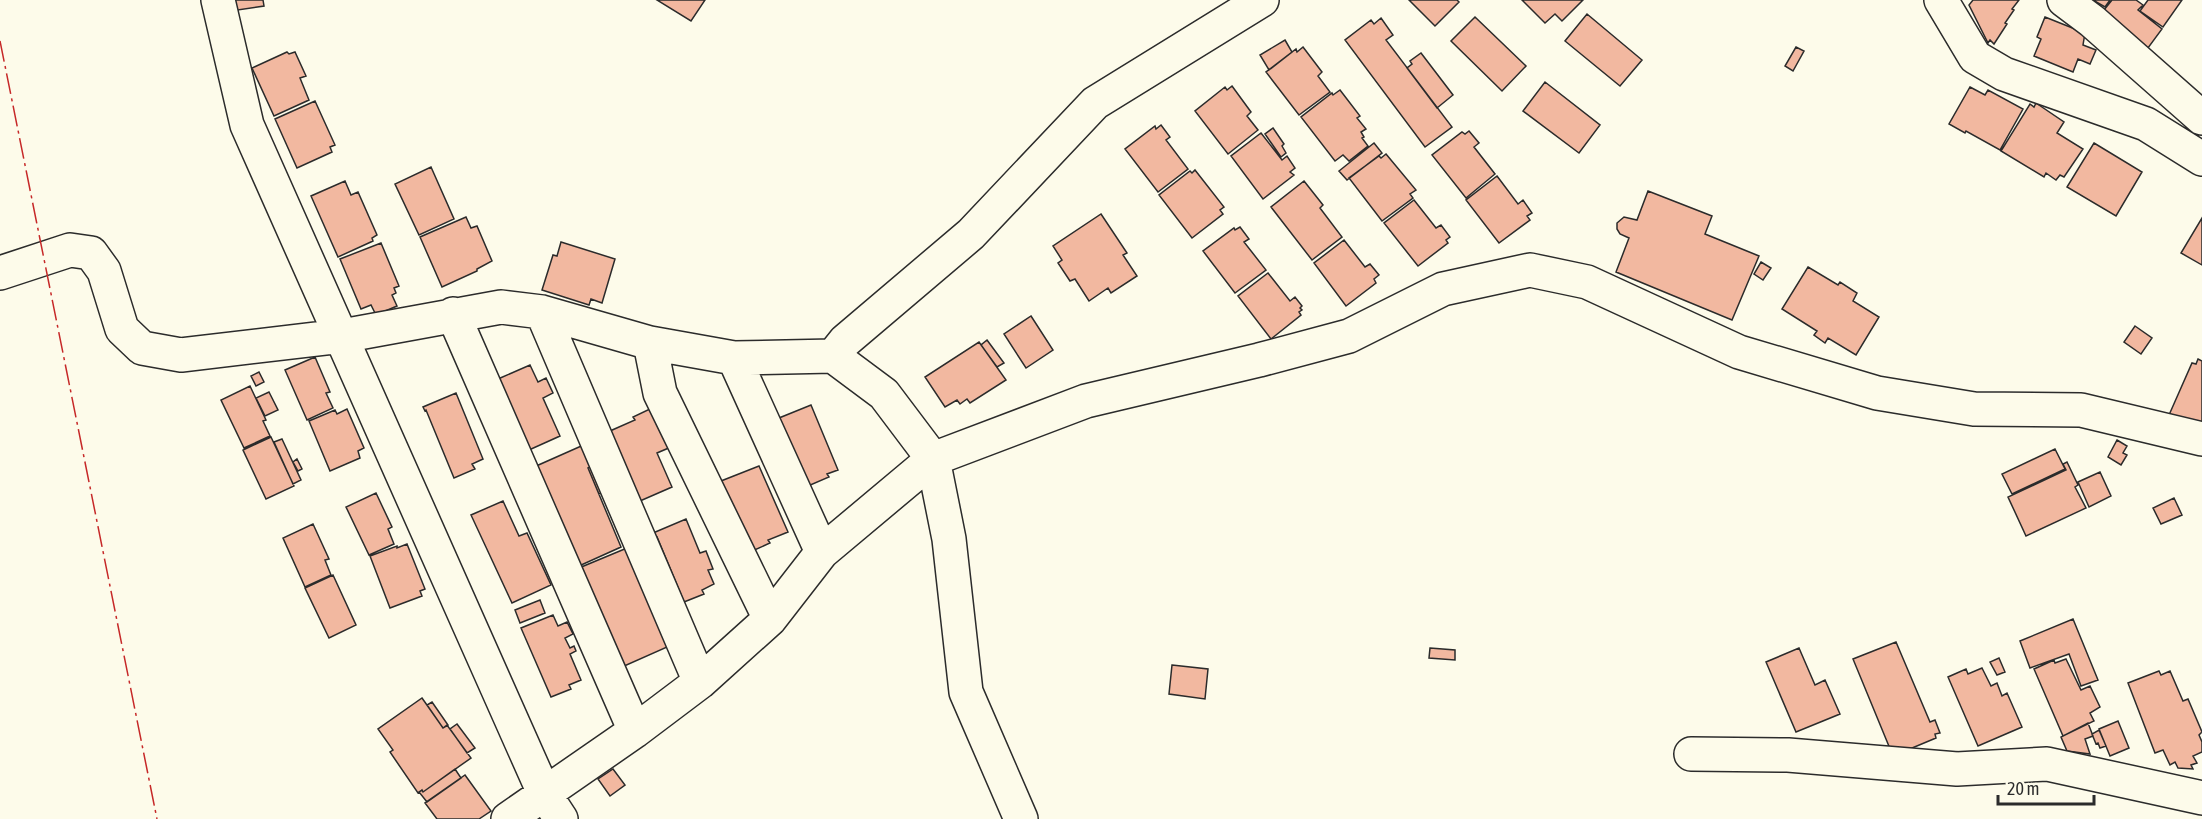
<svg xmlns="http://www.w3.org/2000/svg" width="2202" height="819" font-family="'Asap Condensed',sans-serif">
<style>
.building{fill:#f2b8a0;stroke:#2b2b2b;stroke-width:1.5}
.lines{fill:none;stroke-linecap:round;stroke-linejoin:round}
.minor-casing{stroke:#2b2b2b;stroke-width:36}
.minor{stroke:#fdfbea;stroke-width:33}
.power{stroke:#c62828;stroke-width:1.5;stroke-dasharray:21 4.5 3 4.5;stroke-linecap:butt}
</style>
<rect width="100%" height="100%" fill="#fdfbea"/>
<path class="building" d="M 229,0 L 263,0 L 264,6 L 231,11 Z
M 657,0 L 705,0 L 691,21 Z
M 1409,0 L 1457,0 L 1459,2 L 1435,26 Z
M 1522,0 L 1583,0 L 1562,21 L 1555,14 L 1545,23 Z
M 1973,0 L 2019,0 L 2012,9 L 2014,10 L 2005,23 L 2007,24 L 1994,44 L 1990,40 L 1988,43 L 1969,5 Z
M 2093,0 L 2110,0 L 2105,7 Z
M 2112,0 L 2136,0 L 2143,5 L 2138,10 L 2162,29 L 2145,52 L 2100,15 Z
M 2148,0 L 2182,0 L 2163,27 L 2140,11 Z
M 1587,14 L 1642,60 L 1620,86 L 1565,41 Z
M 1475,17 L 1526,66 L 1502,91 L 1451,41 Z
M 2045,17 L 2085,33 L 2083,45 L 2096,50 L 2090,64 L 2078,59 L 2073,72 L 2034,56 L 2041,39 L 2037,37 Z
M 1381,18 L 1393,35 L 1386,40 L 1452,127 L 1425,147 L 1345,40 L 1371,20 L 1374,24 Z
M 1285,40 L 1292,52 L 1269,70 L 1260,55 Z
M 1303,47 L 1322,72 L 1318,76 L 1330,92 L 1299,115 L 1266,72 L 1296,49 L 1297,52 Z
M 1796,47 L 1804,51 L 1793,71 L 1785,66 Z
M 287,52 L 289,54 L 295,52 L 306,76 L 300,78 L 309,100 L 274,116 L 252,68 Z
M 1421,53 L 1453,95 L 1437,108 L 1407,68 L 1412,64 L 1410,61 Z
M 1545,82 L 1600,125 L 1579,153 L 1523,111 Z
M 1232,86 L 1251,112 L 1247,116 L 1258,130 L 1228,154 L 1195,111 L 1225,87 L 1227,90 Z
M 1970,87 L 1985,95 L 1988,90 L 2023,109 L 2000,150 L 1966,131 L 1965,133 L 1949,124 Z
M 1340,90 L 1360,116 L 1357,118 L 1366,129 L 1361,132 L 1364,137 L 1362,138 L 1368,146 L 1349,161 L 1343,155 L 1335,161 L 1301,117 L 1332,93 L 1333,95 Z
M 315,101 L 335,145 L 330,147 L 332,152 L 297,168 L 275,119 Z
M 2036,103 L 2064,122 L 2057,133 L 2083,149 L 2064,177 L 2060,175 L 2056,180 L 2046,173 L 2044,177 L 2001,151 L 2030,104 L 2034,107 Z
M 1161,125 L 1170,137 L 1166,140 L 1188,169 L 1158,192 L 1125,149 L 1155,126 L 1156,129 Z
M 1273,128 L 1284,144 L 1282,146 L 1286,153 L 1281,157 L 1265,134 Z
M 1469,131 L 1479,143 L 1474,147 L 1495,174 L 1466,198 L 1432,155 L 1462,132 L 1465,134 Z
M 1261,133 L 1282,160 L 1287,156 L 1295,168 L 1290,172 L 1294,175 L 1263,199 L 1231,156 Z
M 1374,143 L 1382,153 L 1347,180 L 1339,171 Z
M 2094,143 L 2142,172 L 2116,216 L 2067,187 Z
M 1386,154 L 1416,190 L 1410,194 L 1413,198 L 1382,221 L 1349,178 L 1379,156 L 1381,158 Z
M 431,167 L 454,219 L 419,235 L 395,184 Z
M 1195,170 L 1224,207 L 1220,210 L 1223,214 L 1192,238 L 1159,195 L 1190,171 L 1192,173 Z
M 1497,176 L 1518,204 L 1523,200 L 1532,213 L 1527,216 L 1530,220 L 1499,243 L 1466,200 Z
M 345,181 L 351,195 L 358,192 L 377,235 L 372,238 L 373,241 L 338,257 L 311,196 Z
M 1304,181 L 1323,205 L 1320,208 L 1342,237 L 1312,260 L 1271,207 Z
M 1648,191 L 1712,216 L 1705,234 L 1759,256 L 1732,320 L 1616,272 L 1629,238 L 1620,234 L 1617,229 L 1617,223 L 1624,217 L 1637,220 Z
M 1414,200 L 1436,228 L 1441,225 L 1450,237 L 1446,240 L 1448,243 L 1418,266 L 1384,223 Z
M 1101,214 L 1127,253 L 1123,255 L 1137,276 L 1111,293 L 1108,288 L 1089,301 L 1075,279 L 1070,281 L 1058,263 L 1062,260 L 1053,246 Z
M 466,217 L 471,228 L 477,226 L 492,261 L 477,269 L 477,271 L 442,287 L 420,237 Z
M 2202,218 L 2202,265 L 2181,253 Z
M 1240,227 L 1249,239 L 1244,242 L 1266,270 L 1235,293 L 1203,251 L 1234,228 L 1235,230 Z
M 1344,240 L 1365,267 L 1370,264 L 1379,275 L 1374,279 L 1376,283 L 1346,306 L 1314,263 Z
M 561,242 L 615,259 L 602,303 L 591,299 L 589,305 L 542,290 L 553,255 L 557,256 Z
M 381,243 L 399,286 L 394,288 L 396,293 L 392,295 L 397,306 L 376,315 L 371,305 L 361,309 L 340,259 Z
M 1761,262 L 1771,268 L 1763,280 L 1754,274 Z
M 1808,267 L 1838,285 L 1840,282 L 1857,293 L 1853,301 L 1879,317 L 1856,355 L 1828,338 L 1825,343 L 1814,335 L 1817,331 L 1782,309 Z
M 1268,273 L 1290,301 L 1295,297 L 1302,306 L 1300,308 L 1302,310 L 1299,312 L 1301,315 L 1271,339 L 1238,296 Z
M 1031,316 L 1053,350 L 1026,368 L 1004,334 Z
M 2135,326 L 2152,338 L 2141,354 L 2124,342 Z
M 987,340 L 1004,363 L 997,367 L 981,345 Z
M 979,342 L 1006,380 L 970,403 L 967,399 L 960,404 L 957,400 L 945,407 L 925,377 Z
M 315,357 L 330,392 L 326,393 L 333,408 L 307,420 L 285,370 Z
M 2198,359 L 2202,361 L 2202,430 L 2169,415 L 2192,363 L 2196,364 Z
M 530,365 L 538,382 L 546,378 L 553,393 L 543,398 L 560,436 L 529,450 L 498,379 Z
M 259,372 L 264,382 L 256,386 L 251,376 Z
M 250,386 L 266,420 L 263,421 L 270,436 L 244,448 L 221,400 Z
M 269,392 L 278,410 L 265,416 L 256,398 Z
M 456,393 L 483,459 L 472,464 L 475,469 L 454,478 L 426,410 L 425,411 L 423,407 Z
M 811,405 L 838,470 L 827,474 L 829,477 L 808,486 L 779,418 Z
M 654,407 L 671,447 L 657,453 L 672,487 L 640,501 L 610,431 L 635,420 L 633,417 Z
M 347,409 L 364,448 L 358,451 L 360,458 L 330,471 L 309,421 L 335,410 L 337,414 Z
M 271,437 L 294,486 L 266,499 L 243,450 Z
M 282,439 L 301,480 L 293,484 L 274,442 Z
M 2117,440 L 2127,446 L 2123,453 L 2127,455 L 2121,465 L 2108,457 Z
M 588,443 L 598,464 L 588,468 L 621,547 L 579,566 L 534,467 Z
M 2055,449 L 2065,469 L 2012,494 L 2002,474 Z
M 297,459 L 302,469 L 298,471 L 293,462 Z
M 2067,462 L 2078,485 L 2075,487 L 2086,508 L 2026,536 L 2008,497 L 2066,470 L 2063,464 Z
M 598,464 L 609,490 L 599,494 L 588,468 Z
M 759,466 L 788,532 L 768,540 L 770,543 L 750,552 L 721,481 Z
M 2100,472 L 2111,496 L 2089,507 L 2078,482 Z
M 376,493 L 392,527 L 388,529 L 394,544 L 369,555 L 346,507 Z
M 2174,498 L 2182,515 L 2161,524 L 2153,508 Z
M 503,501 L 519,536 L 527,533 L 551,585 L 512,603 L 471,515 Z
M 686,519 L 700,553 L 706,551 L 713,569 L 708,570 L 714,584 L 702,590 L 704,594 L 684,602 L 657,537 L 654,538 L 653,533 Z
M 313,524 L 329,559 L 325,560 L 331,575 L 305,587 L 283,538 Z
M 407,544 L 425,589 L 420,591 L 422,596 L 390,608 L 370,556 L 397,546 L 397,548 Z
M 627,548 L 674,644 L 622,667 L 579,568 Z
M 333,575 L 356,625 L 329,638 L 305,588 Z
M 540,600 L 545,613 L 520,623 L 515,610 Z
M 553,615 L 558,626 L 567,622 L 573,634 L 565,638 L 570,648 L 574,646 L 576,651 L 570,654 L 581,680 L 569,685 L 571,689 L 551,697 L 521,628 Z
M 2073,619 L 2098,680 L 2081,686 L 2069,654 L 2030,668 L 2020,641 Z
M 1896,642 L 1930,722 L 1935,720 L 1940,733 L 1935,734 L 1936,738 L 1893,756 L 1853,659 Z
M 1430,648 L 1455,650 L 1455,660 L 1429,658 Z
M 1799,648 L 1815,685 L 1825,680 L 1840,714 L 1796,732 L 1766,662 Z
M 1999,658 L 2005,672 L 1997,675 L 1990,662 Z
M 2066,659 L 2081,690 L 2090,686 L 2100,707 L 2090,713 L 2094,721 L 2063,736 L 2034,669 L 2054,660 L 2055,663 Z
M 1172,665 L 1208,669 L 1205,699 L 1169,694 Z
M 1982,668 L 1991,686 L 1997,683 L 2002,696 L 2007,693 L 2022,727 L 1978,746 L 1948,677 L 1966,669 L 1968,674 Z
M 2159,671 L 2161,675 L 2170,671 L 2183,701 L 2188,699 L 2202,732 L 2199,735 L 2202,742 L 2202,752 L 2193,756 L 2197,763 L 2191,765 L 2193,769 L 2178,768 L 2175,762 L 2170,765 L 2163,750 L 2155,753 L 2128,683 Z
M 422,698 L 443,728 L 447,725 L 471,758 L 423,792 L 422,790 L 418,793 L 390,752 L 393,750 L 378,729 Z
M 432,702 L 448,725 L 443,728 L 427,705 Z
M 2118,721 L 2129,748 L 2110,756 L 2099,729 Z
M 2088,723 L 2093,736 L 2085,739 L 2090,754 L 2067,751 L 2061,737 Z
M 457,724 L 475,748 L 467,753 L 450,729 Z
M 2099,730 L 2106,746 L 2100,748 L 2098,743 L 2096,744 L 2092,734 Z
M 455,769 L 461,778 L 427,802 L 419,792 L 422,790 L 423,792 Z
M 613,769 L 625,785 L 610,796 L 598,779 Z
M 465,775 L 491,811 L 479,819 L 437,819 L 425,803 Z"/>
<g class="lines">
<defs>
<path id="minor" d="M 218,0 L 247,125 L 544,793 L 561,819
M 1941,0 L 1975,57 L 2004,74 L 2146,124 L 2202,159
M 2064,0 L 2092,21 L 2202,118
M 0,273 L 70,250 L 91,253 L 104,271 L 122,329 L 142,348 L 181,355 L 342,336 L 501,307 L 542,312 L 650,343 L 734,358 L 833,356 L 884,394 L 933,459 L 949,539 L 966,692 L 1021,819
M 542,312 L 700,682
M 453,314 L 635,731
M 650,343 L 660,393 L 770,619
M 833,356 L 845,341 L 971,234 L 1095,103 L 1262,0
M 734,358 L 822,552
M 1691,754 L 1788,755 L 1957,769 L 2047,764 L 2202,798
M 508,819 L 635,731 L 700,682 L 770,619 L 822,552 L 933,459 L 1086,401 L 1259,360 L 1349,336 L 1443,289 L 1530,270 L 1587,282 L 1739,352 L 1877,393 L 1974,409 L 2081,410 L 2202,439"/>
</defs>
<use href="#minor" class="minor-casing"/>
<use href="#minor" class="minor"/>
<path class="power" d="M 0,41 L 157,819"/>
</g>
<path d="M1998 795v9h96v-9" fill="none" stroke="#2b2b2b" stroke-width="3"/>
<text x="2007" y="795" font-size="18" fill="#2b2b2b" stroke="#fdfbea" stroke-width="4.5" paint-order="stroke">20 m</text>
</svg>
